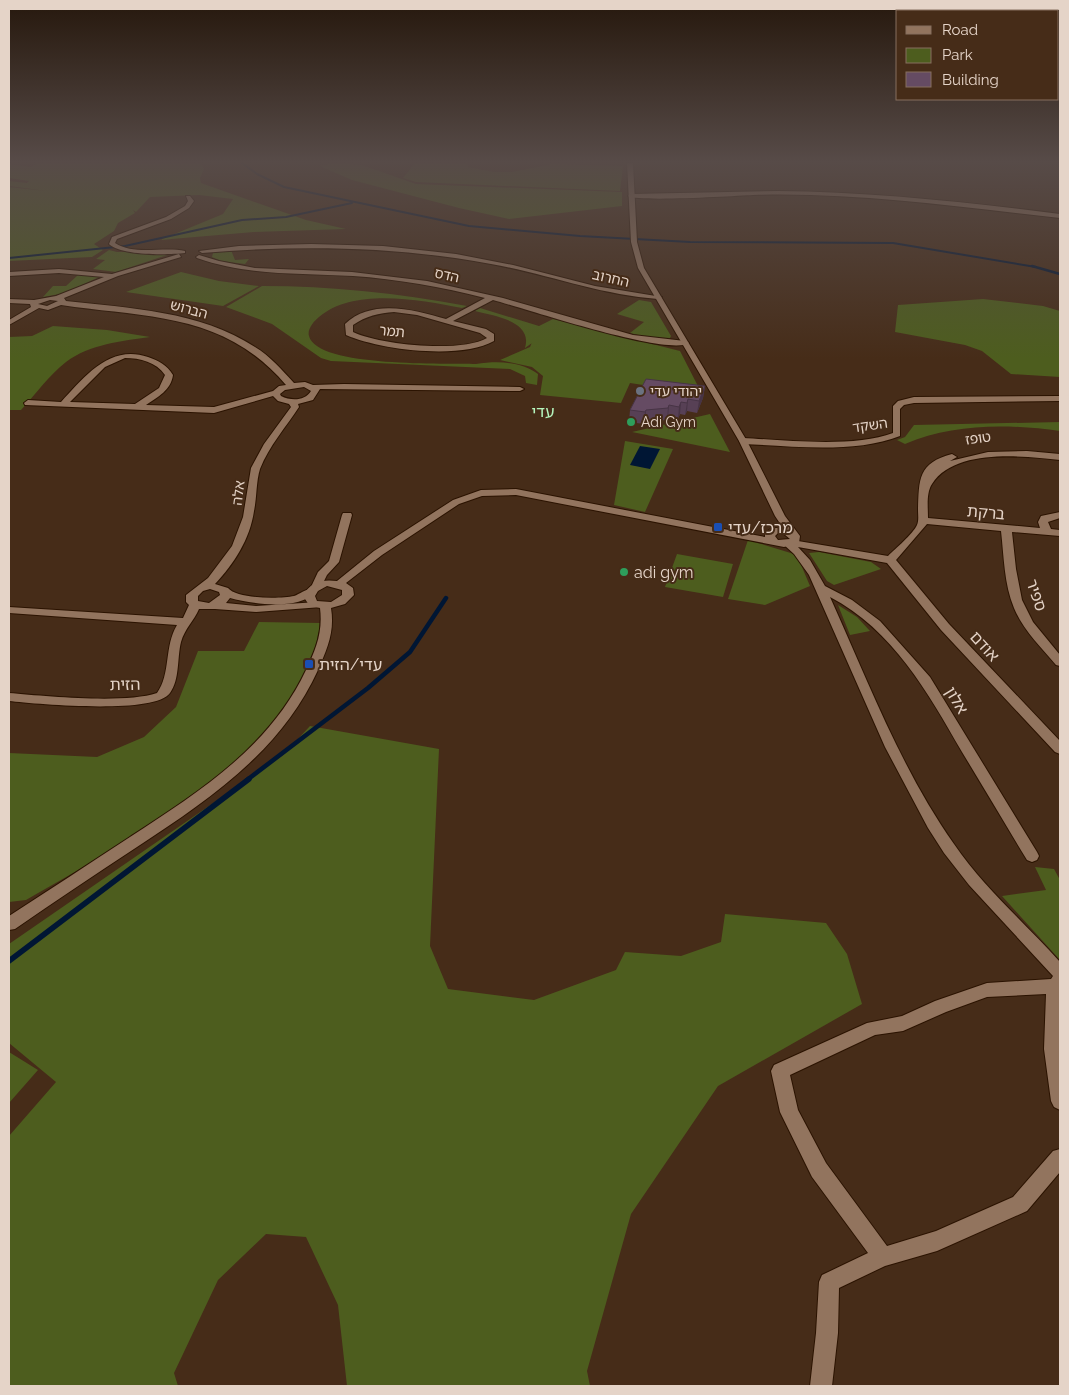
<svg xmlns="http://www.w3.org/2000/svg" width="1069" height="1395" font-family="Raleway,'Noto Sans Hebrew',sans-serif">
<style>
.green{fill:#4d5d1e}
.water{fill:#001634}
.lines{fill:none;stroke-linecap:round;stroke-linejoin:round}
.stream-far3{stroke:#001634;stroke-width:2}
.stream-far2{stroke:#001634;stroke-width:2.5}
.stream-far1{stroke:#001634;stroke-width:4.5}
.stream{stroke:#001634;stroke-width:5.5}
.minor-casing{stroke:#2b1301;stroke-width:2}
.tertiary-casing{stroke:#2b1301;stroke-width:2}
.minor{fill:#92745e;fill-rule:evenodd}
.tertiary{fill:#92745e;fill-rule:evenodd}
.wall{fill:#574055}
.shaded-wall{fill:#473445}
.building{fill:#654b63;stroke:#473445}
.worship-dot{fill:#6b7280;stroke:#462c18;stroke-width:2}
.leisure-dot{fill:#2e9e5b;stroke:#462c18;stroke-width:2}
.transit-dot{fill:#1a4fb4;stroke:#462c18;stroke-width:2}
.labels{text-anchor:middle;stroke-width:4;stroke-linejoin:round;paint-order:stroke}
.far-street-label{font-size:14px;fill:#e5d4c8;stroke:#462c18}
.far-poi-label{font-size:14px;fill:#e5d4c8;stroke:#462c18;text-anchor:start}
.far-quarter-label{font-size:16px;fill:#b5f5bd;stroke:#462c18}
.street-label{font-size:16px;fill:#e5d4c8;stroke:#462c18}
.poi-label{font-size:16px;fill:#e5d4c8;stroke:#462c18;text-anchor:start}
</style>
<rect width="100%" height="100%" fill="#462c18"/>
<path class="green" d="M 38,163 L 201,163 L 204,169 L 200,178 L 201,183 L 306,220 L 346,229 L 254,232 L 160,240 L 223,214 L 233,199 L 199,195 L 150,197 L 136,212 L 133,210 L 135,213 L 118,223 L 114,231 L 94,244 L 103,250 L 92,257 L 9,261 L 9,187 L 47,191 L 9,186 L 9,181 L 27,183 L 29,181 L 9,178 L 9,164 L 31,167 Z
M 335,163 L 362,165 L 416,184 L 622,192 L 622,206 L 509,219 L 459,208 L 352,180 L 320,166 Z
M 415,163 L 467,163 L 468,167 L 494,172 L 512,172 L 553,164 L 623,166 L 620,191 L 416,182 L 403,178 Z
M 109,250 L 117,252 L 166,252 L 170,254 L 116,272 L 93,269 L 105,260 L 96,259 Z
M 231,250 L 235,260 L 249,259 L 245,264 L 221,261 L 212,257 L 213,253 Z
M 181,272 L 219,281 L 259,286 L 223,306 L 126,292 Z
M 78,275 L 99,277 L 65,293 L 43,297 L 53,286 L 66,286 Z
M 262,286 C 331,286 399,293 467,306 L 462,308 C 421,300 354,287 319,317 C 314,321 307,329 309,336 C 317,368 449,363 476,364 C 497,361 521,361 538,374 L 537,385 L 526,383 L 525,376 L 510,369 L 331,361 L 321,358 L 272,324 L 226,307 Z
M 983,299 L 1043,306 L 1060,311 L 1060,377 L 1011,374 L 982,351 L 965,345 L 895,332 L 898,305 Z
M 639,300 L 651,302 L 671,336 L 670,338 L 646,337 L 630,333 L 644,322 L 617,314 Z
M 480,308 L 539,326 L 553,319 L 680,351 L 702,394 L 630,383 L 621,403 L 540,395 L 543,376 L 532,367 L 500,360 L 530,347 L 536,333 L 532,343 L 525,348 C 533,321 495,316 475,311 Z
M 53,326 L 107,330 L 150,337 C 122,341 90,344 66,362 C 49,375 35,395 21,410 L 9,410 L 9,337 L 32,336 Z
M 710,414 L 730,452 L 632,432 Z
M 1060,422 L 1060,431 C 1009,424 954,423 905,444 L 897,440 L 905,437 L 914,425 Z
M 625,441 L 673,449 L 645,512 L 614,505 Z
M 748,540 L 794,554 L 799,560 L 810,586 L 765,605 L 728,599 Z
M 819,552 L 871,562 L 881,569 L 834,585 L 827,581 L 809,553 Z
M 677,554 L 733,564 L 723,597 L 665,587 Z
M 838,605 L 857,617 L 870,631 L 850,635 Z
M 259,622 L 321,623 C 316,645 310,668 299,688 C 249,776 113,850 26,900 L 9,902 L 9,753 L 97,757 L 144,737 L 176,707 L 198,651 L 244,651 Z
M 310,726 L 439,749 L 430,946 L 448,989 L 534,1000 L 616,970 L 625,952 L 681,956 L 721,942 L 725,914 L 826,923 L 847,954 L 862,1004 L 718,1086 L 631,1214 L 587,1371 L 590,1386 L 347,1386 L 338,1305 L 306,1237 L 266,1234 L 218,1280 L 174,1373 L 178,1386 L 9,1386 L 9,1136 L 56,1082 L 9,1043 L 9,944 L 283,755 Z
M 1035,867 L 1054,869 L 1060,880 L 1060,960 L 1002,896 L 1046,890 Z
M 9,1052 L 38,1070 L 9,1103 Z"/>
<path class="water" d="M 640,446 L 660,449 L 650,469 L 630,465 Z"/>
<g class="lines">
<path class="stream-far3" d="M 242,163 L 257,174 L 284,187 L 469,226 L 580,236 L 690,242 L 893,243 L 1036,267
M 9,258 L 125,246 L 242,220 L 286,217 L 352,203"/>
<path class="stream-far2" d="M 1032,266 L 1060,274"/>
<path class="stream-far1" d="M 247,780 L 368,688 L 410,652 L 446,598"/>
<path class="stream" d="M 9,961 L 249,779"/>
<defs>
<path id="minor" d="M 778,191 C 872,192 966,202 1060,214 L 1060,218 C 958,207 856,192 753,195 C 733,196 639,202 628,196 L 631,194 Z
M 186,196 L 190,196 L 194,201 L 189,208 L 171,219 L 117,239 L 115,243 C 135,256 163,246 185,251 L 185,253 C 168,255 122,256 109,244 L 112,237 L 166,217 L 185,206 L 188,201 Z
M 311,244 L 383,246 L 456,254 L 513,265 L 595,286 L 662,297 L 658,299 C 600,295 547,274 491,264 C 395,246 299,245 202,253 L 199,251 L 239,246 Z
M 179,254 L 181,257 L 118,276 L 64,298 L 66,301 C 129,308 200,311 255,347 C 270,356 282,370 294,383 L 305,382 L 313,385 L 344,384 L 520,387 L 524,389 L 520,391 L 320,389 L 313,400 L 298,404 L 299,407 C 286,427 269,446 260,469 C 256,482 257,497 254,511 C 250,539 234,564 215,584 L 228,588 C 237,599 280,599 294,596 C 300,594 305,589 312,589 L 311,587 L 318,572 L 329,561 L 342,515 L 343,513 L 351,513 L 352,515 L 339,562 L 327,575 L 320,589 L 314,590 L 316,592 C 298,611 252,604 230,598 L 226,603 L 256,606 L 318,602 L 322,603 L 324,605 L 322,607 L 256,612 L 215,609 L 199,609 C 194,621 185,628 181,642 C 177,658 180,679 170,693 C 155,715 36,704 9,701 L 9,693 C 45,696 124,704 157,693 C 171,674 164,646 177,625 L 9,613 L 9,607 L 183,618 L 189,605 L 186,602 L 186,595 L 208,578 L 232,546 L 243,517 L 251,468 L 264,444 L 291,407 L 289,404 L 278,401 L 273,396 L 214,413 L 25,405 L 24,403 L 28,400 L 61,402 C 85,376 110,344 148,357 C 159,361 167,365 173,375 C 171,390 158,397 146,405 L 214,407 L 273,391 L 279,386 L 286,385 C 224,312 147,318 61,305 L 48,310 L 39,308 L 9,325 L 9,320 L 31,307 L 30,304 L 9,303 L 9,299 L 34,300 L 56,296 L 104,277 L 59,273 L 9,276 L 9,272 L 59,269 L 112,274 ZM 50,300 L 58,301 L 47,306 L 38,304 ZM 125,358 C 140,358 156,362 165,375 L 159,388 L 135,404 L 70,402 L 105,367 ZM 304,387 L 311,391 C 305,401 291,401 281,396 L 280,394 L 285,390 ZM 210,589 L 219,592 L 220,595 L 209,603 L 198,601 L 198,596 L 203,591 Z
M 199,255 L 219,261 L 255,268 L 352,272 L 427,281 L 503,298 L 633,335 L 685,341 L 689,343 C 669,357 523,308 493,300 L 453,321 L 486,329 L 494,334 L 494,341 C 461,360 380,350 346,335 L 345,324 C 372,298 415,310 446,319 L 485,298 C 442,287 397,279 353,276 C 299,273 248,276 197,258 L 196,257 ZM 394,312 L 417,315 L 480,333 L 487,338 C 461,353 380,345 353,332 L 353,325 C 366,316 379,313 394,312 Z
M 914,397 L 1060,396 L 1060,401 L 914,403 L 904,405 L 900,409 L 900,436 C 855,454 791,446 743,444 L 739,441 L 743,438 C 785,440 854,448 893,433 L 893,406 L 898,401 Z
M 1027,451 L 1060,454 L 1060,460 C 1024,456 955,448 932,484 C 926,493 928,508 928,518 L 1040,528 L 1038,522 L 1041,516 L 1060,512 L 1060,518 L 1048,522 L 1051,529 L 1060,530 L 1060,536 L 1012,532 L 1016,569 L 1022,600 L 1033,622 L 1060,655 L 1060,666 L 1056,665 C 1041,647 1023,630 1014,608 C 1004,584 1004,557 1001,531 L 927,524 L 896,560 L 949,624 L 1060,741 L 1060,754 L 1055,752 L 941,630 L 887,563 L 798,547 L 810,560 L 825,586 L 852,600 L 880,621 L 930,677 L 1037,852 L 1039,856 L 1037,860 L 1032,862 L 1027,860 C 1005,824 984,788 962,752 C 928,693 893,630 830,597 C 868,681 901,769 954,844 C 984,888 1025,923 1060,962 L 1060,1110 L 1054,1107 L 1051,1101 L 1044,1049 L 1046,994 L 987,997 L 946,1012 L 903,1031 L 875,1035 L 790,1075 L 798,1110 L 826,1163 L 887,1246 L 936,1231 L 1013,1197 L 1053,1151 L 1060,1149 L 1060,1172 L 1027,1211 L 937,1251 L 885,1266 L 839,1288 L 838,1333 L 832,1386 L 810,1386 L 816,1333 L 819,1282 L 822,1275 L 868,1253 L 812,1177 L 780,1112 L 771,1071 L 774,1065 L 867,1023 L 902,1016 L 935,1001 L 987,983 L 1051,979 L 1053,976 L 969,885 L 944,853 L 928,828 L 885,747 L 809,575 L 794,554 L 783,544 L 792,540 L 888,556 C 895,549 913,534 917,525 C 919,521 918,514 918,510 C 919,479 918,463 952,454 L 957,457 L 950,461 L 988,452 Z"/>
<path id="tertiary" d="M 627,163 L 633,163 L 637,242 L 644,268 L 747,441 L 785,516 L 800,536 L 799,543 L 784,547 L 516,495 L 482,496 L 459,504 L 382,555 L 346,583 L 353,588 L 354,595 L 345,604 L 331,608 C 335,632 327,649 318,670 C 281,751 210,799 137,847 C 96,874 55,901 15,929 L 9,930 L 9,916 C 49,890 89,864 130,837 C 199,792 270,747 306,670 C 316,649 323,632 320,608 L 309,605 L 303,596 C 310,582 322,579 337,581 L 374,551 L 453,500 L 481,490 L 516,489 L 765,537 L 765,533 L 772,528 L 783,528 L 775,516 L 739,441 L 638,268 L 631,242 ZM 778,533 L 784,534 L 790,539 L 778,540 L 775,536 ZM 327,586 L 342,590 L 342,595 L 331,602 L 317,601 L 315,596 L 318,591 Z"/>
</defs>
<use href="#minor" class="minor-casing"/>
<use href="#tertiary" class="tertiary-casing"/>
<use href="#minor" class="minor"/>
<use href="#tertiary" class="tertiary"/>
</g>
<path class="wall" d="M 705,386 L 703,398 L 697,413 L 687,411 L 685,415 L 680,414 L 678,419 L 668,417 L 667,420 L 646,422 L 644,424 L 629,422 L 630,410 Z"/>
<path class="shaded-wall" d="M 705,386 L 703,398 L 697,413 L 699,401 Z
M 688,399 L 687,411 L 685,415 L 687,403 Z
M 681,402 L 680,414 L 678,419 L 679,407 Z
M 669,405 L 668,417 L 667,420 L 668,408 Z
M 646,410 L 646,422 L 644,424 L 645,412 Z"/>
<path class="building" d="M 646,379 L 705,386 L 699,401 L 688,399 L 687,403 L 681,402 L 679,407 L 669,405 L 668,408 L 646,410 L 645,412 L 630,410 Z"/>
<linearGradient id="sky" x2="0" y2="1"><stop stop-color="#26180d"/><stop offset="0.45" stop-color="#574b48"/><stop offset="1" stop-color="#574b48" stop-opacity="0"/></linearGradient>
<rect width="1069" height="359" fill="url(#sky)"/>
<circle class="worship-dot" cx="640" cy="391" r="5"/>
<g class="leisure-dot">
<circle cx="631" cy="422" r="5"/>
<circle cx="624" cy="572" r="5"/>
</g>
<g class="transit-dot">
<rect x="713" y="522" width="10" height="10" rx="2.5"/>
<rect x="304" y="659" width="10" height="10" rx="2.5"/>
</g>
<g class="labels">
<g class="far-street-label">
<text transform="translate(447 275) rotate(12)" y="5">הדס</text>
<text transform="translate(611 278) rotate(13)" y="5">החרוב</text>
<text transform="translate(189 309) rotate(15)" y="5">הברוש</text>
<text transform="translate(392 331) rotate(6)" y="5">תמר</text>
<text transform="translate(870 425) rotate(-8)" y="5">השקד</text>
<text transform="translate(978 438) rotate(-8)" y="5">טופז</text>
<text transform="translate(238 493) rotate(-83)" y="5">אלה</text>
</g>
<g class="far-poi-label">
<text x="650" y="396">יהודי עדי</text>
<text x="641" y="427">Adi Gym</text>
</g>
<g class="far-quarter-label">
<text x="543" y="417">עדי</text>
</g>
<g class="street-label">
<text transform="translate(986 512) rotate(5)" y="6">ברקת</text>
<text transform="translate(1037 595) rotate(71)" y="6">ספיר</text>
<text transform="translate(985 646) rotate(47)" y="6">אודם</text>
<text transform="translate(125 684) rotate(-1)" y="6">הזית</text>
<text transform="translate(957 700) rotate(59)" y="6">אלון</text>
</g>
<g class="poi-label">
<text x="728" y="533">מרכז/עדי</text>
<text x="634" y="578">adi gym</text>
<text x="319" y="670">עדי/הזית</text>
</g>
</g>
<rect width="1069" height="1395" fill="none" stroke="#e5d4c8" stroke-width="20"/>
<rect x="896" y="10" width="162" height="90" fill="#462c18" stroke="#866f5e"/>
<rect x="906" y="26" width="25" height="8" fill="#92745e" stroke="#866f5e"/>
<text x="942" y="35" font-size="15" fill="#e5d4c8">Road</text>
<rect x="906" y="48" width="25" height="15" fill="#4d5d1e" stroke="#866f5e"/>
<text x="942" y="60" font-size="15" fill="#e5d4c8">Park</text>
<rect x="906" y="72" width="25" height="15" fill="#654b63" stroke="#866f5e"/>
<text x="942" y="85" font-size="15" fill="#e5d4c8">Building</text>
</svg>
